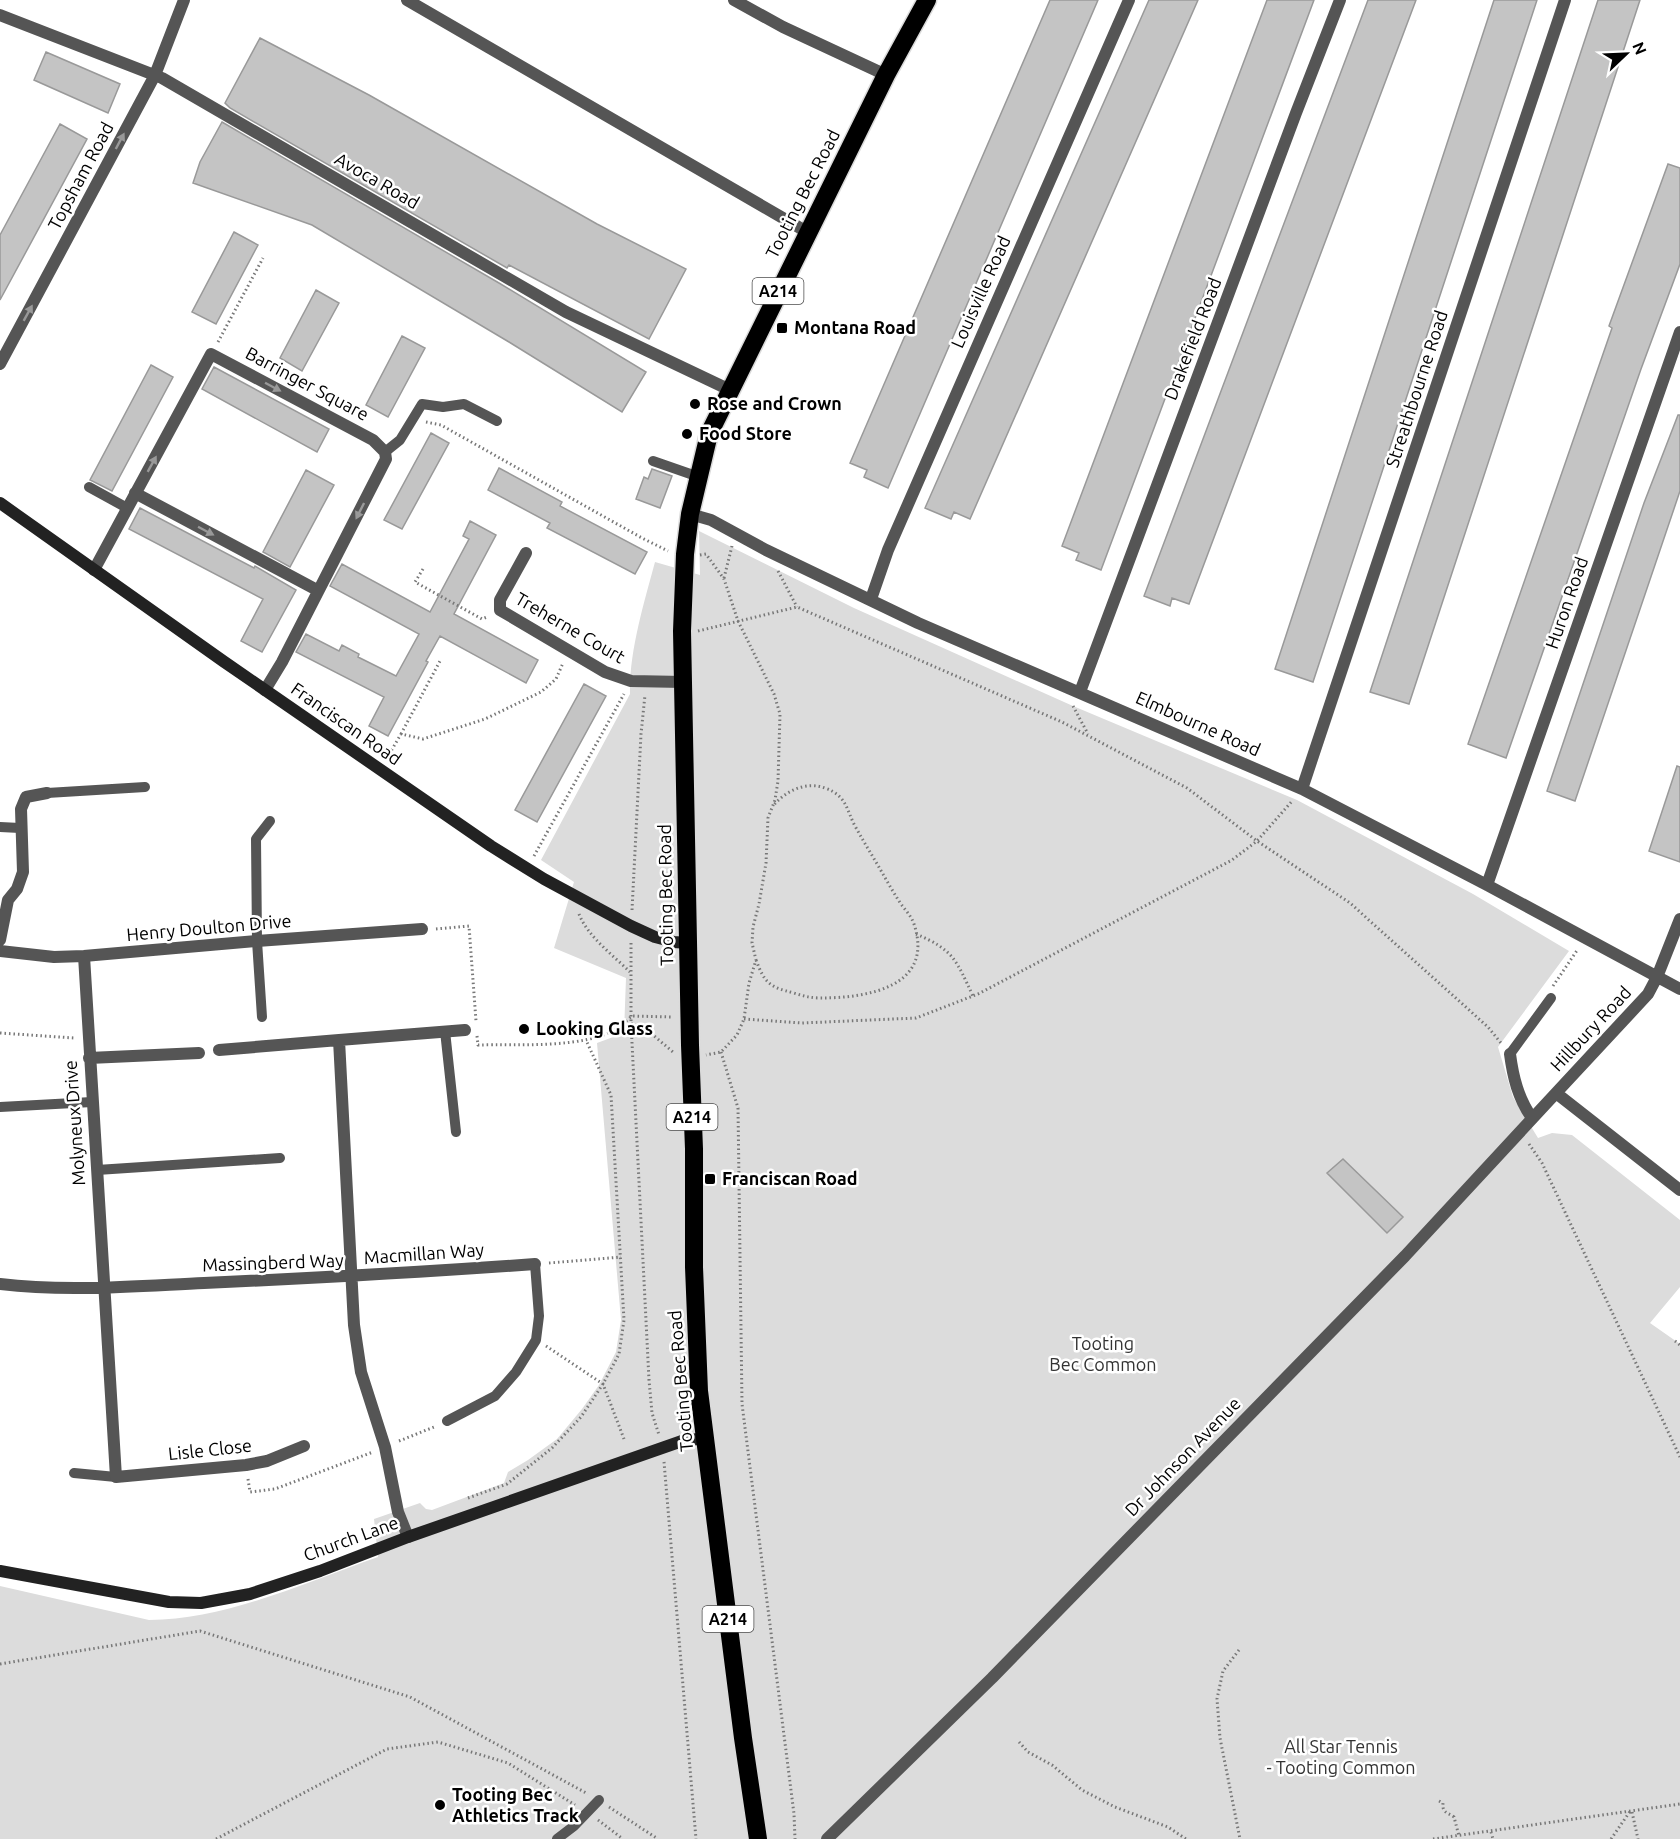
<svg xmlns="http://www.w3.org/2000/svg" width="1680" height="1839" font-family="Ubuntu,sans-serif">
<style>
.green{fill:#dcdcdc}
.building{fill:#c4c4c4;stroke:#999;stroke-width:1.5}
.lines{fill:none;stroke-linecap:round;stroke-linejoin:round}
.highway-casing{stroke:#dbdbdb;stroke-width:21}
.path{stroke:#777;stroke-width:3;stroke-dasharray:1.5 3;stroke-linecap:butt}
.lane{stroke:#555;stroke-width:10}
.street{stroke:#555;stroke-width:12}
.secondary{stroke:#222;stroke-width:12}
.highway{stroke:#000;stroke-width:18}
.oneway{fill:#999}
.poi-dot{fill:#000;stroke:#fff;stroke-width:2}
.labels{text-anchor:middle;stroke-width:5;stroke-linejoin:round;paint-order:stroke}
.shield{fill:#fff;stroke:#4c4c4c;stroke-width:1.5}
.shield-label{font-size:16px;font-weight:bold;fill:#000}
.street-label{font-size:18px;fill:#000;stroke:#fff}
.poi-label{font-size:18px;font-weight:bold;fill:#000;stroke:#fff;text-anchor:start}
.park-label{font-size:18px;fill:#333;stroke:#fff}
</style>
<rect width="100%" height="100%" fill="#fff"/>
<path class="green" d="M 699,531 L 854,608 L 1073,706 L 1297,800 L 1473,894 L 1569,951 L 1498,1047 L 1513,1097 L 1538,1138 L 1552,1133 L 1572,1135 L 1680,1220 L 1680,1287 L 1650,1323 L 1680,1344 L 1680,1839 L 0,1839 L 0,1586 L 149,1620 C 226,1620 306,1582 378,1557 L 374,1519 L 420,1503 L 426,1509 L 432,1510 L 504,1483 L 508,1472 L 528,1460 L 557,1439 L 582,1409 L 599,1385 L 616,1352 L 621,1320 L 597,1043 L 624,1033 L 626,978 L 554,948 L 574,882 L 541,860 L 630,694 C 629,652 644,603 655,562 L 700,575 Z"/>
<path class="building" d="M 1050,0 L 1098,0 L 888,488 L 864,477 L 867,470 L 850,463 Z
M 1149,0 L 1198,0 L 970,519 L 954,512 L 951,519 L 925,508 Z
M 1267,0 L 1314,0 L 1101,570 L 1076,560 L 1079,553 L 1062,546 Z
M 1368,0 L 1416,0 L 1189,604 L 1172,598 L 1170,606 L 1144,596 Z
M 1494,0 L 1537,0 L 1313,682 L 1275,669 Z
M 1598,0 L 1640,0 L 1409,704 L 1370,692 Z
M 260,38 L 369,95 L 597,224 L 686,269 L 649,339 L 509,265 L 507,268 L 230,108 L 225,103 Z
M 46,52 L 120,84 L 108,113 L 34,80 Z
M 222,122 L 499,283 L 646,372 L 622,412 L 509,342 L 312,225 L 193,183 L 200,162 Z
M 60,124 L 87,139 L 0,300 L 0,235 Z
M 1668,164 L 1680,168 L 1680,264 L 1641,369 L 1506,758 L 1468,744 L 1612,328 L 1609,326 Z
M 234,232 L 258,245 L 216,324 L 192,312 Z
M 316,290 L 339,303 L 302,371 L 280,358 Z
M 402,336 L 425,348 L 388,417 L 366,405 Z
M 151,365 L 173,377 L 112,491 L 90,480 Z
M 214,367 L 329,429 L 317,452 L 202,389 Z
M 1678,415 L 1680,415 L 1680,491 L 1575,801 L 1547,791 L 1644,503 Z
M 431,433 L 449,443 L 402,529 L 384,520 Z
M 499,468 L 562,502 L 560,506 L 647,552 L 635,574 L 547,528 L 550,523 L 488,490 Z
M 652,469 L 672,476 L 660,508 L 636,499 L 644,477 L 648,479 Z
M 306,470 L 334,485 L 290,567 L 263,552 Z
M 140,508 L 254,568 L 255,566 L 296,590 L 262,652 L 241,641 L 263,599 L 129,529 Z
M 470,521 L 496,535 L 454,614 L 538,660 L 526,683 L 440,636 L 426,661 L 428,662 L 388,736 L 369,726 L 384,697 L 296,652 L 306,634 L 339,651 L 342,645 L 359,654 L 358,657 L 396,676 L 419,634 L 330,586 L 342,564 L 430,612 L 469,539 L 463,536 Z
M 584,684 L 606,696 L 537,822 L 515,810 Z
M 1677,766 L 1680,767 L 1680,862 L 1649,851 Z
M 1343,1159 L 1403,1217 L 1387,1233 L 1327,1173 Z"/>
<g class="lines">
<defs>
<path id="highway" d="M 758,1839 L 743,1738 L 699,1391 L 694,1267 L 694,1149 L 690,1045 L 682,631 L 685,554 L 690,514 L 709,434 L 886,75 L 927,0"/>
</defs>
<use href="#highway" class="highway-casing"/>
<path class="path" d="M 218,342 L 263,258
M 426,422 L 441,425 L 642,538 L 668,551
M 700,555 L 706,554 L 724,579 L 738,621 L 774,694 L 780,714 L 778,781 L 775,800 L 768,818 L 766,863 L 759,904 L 753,927 L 752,943 L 756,960 L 749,983 L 744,1019 L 737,1035 L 721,1052 L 706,1055
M 423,569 L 415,582 L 482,619 L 487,617
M 778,571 L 797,607
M 724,578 L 732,546
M 698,631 L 797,607 L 1062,722 L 1187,788 L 1257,841 L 1350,903 L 1488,1027 L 1501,1043
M 1073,706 L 1088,734
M 401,734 L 440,661
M 387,758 L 401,734 L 423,739 L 485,719 L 541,692 L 556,679 L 563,663
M 534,856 L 624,694
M 632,910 L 641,734 L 645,695
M 579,914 C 588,937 613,955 630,972
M 436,929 L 469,926 L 476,1021
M 916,934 C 954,950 956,960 973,996
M 631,943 L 631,1023 L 649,1380 L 652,1413 L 659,1435
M 756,960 C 765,984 770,987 794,993 C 803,996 811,998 821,998 C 867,998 935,987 914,924 C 911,915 904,909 899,901 C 890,887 882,872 873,857 C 867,847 861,837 855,826 C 846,809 847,796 825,788 C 806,781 785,791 773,806
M 1553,986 L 1578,949
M 744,1019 L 802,1023 L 916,1018 L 978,994 L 1232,860 L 1257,841 L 1293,800
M 631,1023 L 653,1035 L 673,1052
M 0,1033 L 74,1038
M 477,1036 L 478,1045 C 516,1044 587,1049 617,1028 C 622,1025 627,1020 632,1016 L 672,1017
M 721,1052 L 738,1108 L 742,1404 L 794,1814 L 795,1839
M 1529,1144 L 1542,1163 L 1680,1457
M 549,1263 L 621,1257
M 1675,1341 L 1680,1345
M 546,1346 L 603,1384 L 624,1439
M 399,1441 L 434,1427
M 664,1462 L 696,1839
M 248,1479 L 250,1492 L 275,1489 L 373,1452
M 468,1498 L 507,1484 L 552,1448 L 581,1417 L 603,1384 L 619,1354 L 624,1320 L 611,1095 L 586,1040
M 1239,1650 L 1223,1671 L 1217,1699 L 1220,1738 L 1240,1839
M 0,1664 L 200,1631 L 410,1697 L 588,1794
M 1019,1742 L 1028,1752 L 1052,1765 L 1082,1790 L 1115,1807 L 1168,1827 L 1186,1839
M 1439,1801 L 1443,1803 C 1442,1813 1447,1812 1454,1817 L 1459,1836
M 609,1807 L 658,1839
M 1632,1812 L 1638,1839
M 598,1820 L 623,1839
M 1491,1832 L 1493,1839
M 216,1839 L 387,1749 L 438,1742 L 508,1763 L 575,1805
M 1433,1839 L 1680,1804
M 1611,1839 L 1631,1810"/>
<path class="lane" d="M 385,452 L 400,440 L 422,404 L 443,407 L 464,404 L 497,421
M 653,461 L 699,477
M 89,487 L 127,508
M 47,793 L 145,787
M 0,827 L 20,828
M 262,1017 L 257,941 L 256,839 L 270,821
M 445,1031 L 456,1132
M 1510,1054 L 1551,998
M 0,1107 L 92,1102
M 97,1170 L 280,1158
M 447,1421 L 495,1396 L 516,1372 L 536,1340 L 539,1316 L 535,1264
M 74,1473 L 116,1477
M 557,1839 L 574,1826 L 599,1800"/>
<path class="street" d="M 407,0 L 807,232
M 734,0 L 783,27 L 886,75
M 0,15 L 162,78 L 566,312 L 730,390
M 0,364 L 155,75 L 184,0
M 135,493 L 317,590
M 690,514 L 711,520 L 766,550 L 918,623 L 1302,789 L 1487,885 L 1680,989
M 526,553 L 500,600 L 500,610 L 605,672 L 631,681 L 683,682
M 94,570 L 211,354 L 373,440 L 385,452 L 386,459 L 282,662 L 265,690
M 871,599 L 888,550 L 1129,0
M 1080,692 L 1296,113 L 1340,0
M 1302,789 L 1565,0
M 1487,885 L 1680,332
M 1680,919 L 1657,977 L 1648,994 L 1556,1093 L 1680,1190
M 0,940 L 8,900 L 17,889 L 23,872 L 21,809 L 26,797 L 47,793
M 0,951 L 54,957 L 84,956 L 257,941 L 422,929
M 84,956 L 116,1477 L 246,1465 L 267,1461 L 304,1446
M 339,1040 L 465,1030
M 219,1050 L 339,1040 L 354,1325 L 361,1372 L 385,1447 L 398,1512 L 408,1537
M 1510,1054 C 1513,1077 1518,1098 1532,1118
M 89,1058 L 199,1053
M 0,1284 C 67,1292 137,1286 204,1283 C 315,1278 425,1272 535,1264
M 827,1839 L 992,1678 L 1405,1256 L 1556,1093"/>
<path class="secondary" d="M 0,503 L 223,661 L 491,846 L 544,879 L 631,926 L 655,937 L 674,942 L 688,943
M 0,1571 L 169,1602 L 201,1603 L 250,1594 L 320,1571 L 408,1537 L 682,1441 L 706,1438"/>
<use href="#highway" class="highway"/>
</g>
<defs><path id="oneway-solid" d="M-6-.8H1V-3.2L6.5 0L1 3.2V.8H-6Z" transform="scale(1.5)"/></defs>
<g class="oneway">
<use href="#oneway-solid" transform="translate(120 141) rotate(-62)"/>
<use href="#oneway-solid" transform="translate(28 313) rotate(-61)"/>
<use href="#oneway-solid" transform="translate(273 387) rotate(28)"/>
<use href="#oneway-solid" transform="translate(152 464) rotate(-61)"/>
<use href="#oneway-solid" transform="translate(360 511) rotate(117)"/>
<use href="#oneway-solid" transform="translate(206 531) rotate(28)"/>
</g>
<g class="poi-dot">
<rect x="776" y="322" width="12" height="12" rx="3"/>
<circle cx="695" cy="404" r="6"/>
<circle cx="687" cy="434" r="6"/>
<circle cx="524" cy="1029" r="6"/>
<rect x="704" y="1173" width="12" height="12" rx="3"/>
<circle cx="440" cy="1805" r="6"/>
</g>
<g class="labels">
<g class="shield">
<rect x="752.5" y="278" width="51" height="26" rx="4.5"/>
<rect x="666.5" y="1104" width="51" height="26" rx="4.5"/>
<rect x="702.5" y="1606" width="51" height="26" rx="4.5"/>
</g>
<g class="shield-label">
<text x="778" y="297">A214</text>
<text x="692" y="1123">A214</text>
<text x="728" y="1625">A214</text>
</g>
<g class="street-label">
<text transform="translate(81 176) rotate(-62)" y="6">Topsham Road</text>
<text transform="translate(377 181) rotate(30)" y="6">Avoca Road</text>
<text transform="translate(803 194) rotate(-63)" y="6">Tooting Bec Road</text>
<text transform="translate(981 292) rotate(-66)" y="6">Louisville Road</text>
<text transform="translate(1193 339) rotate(-69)" y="6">Drakefield Road</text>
<text transform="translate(307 384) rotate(28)" y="6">Barringer Square</text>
<text transform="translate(1417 389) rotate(-72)" y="6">Streathbourne Road</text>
<text transform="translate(1567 603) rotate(-71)" y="6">Huron Road</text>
<text transform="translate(570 628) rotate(30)" y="6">Treherne Court</text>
<text transform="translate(346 724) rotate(35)" y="6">Franciscan Road</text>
<text transform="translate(1198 724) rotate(24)" y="6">Elmbourne Road</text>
<text transform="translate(666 895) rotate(-91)" y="6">Tooting Bec Road</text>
<text transform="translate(209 928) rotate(-5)" y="6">Henry Doulton Drive</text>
<text transform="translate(1591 1029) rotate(-47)" y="6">Hillbury Road</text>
<text transform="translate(75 1123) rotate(-94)" y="6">Molyneux Drive</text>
<text transform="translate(424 1254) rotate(-4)" y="6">Macmillan Way</text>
<text transform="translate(273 1263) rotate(-2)" y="6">Massingberd Way</text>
<text transform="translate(681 1381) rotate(-95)" y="6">Tooting Bec Road</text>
<text transform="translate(210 1450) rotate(-6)" y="6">Lisle Close</text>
<text transform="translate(1183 1457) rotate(-46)" y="6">Dr Johnson Avenue</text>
<text transform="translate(351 1539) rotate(-20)" y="6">Church Lane</text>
</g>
<g class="poi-label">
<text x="794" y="334">Montana Road</text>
<text x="707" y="410">Rose and Crown</text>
<text x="699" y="440">Food Store</text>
<text x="536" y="1035">Looking Glass</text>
<text x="722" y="1185">Franciscan Road</text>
<text x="452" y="1801">Tooting Bec<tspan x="452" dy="21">Athletics Track</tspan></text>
</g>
<g class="park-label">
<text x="1103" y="1350">Tooting<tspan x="1103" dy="21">Bec Common</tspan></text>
<text x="1341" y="1753">All Star Tennis<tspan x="1341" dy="21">- Tooting Common</tspan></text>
</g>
</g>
<g transform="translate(1626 54) rotate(67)" stroke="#ffffff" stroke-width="4.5" paint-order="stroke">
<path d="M0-4.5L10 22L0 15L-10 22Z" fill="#000000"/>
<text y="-9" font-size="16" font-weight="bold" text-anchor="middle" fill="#000000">N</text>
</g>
</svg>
